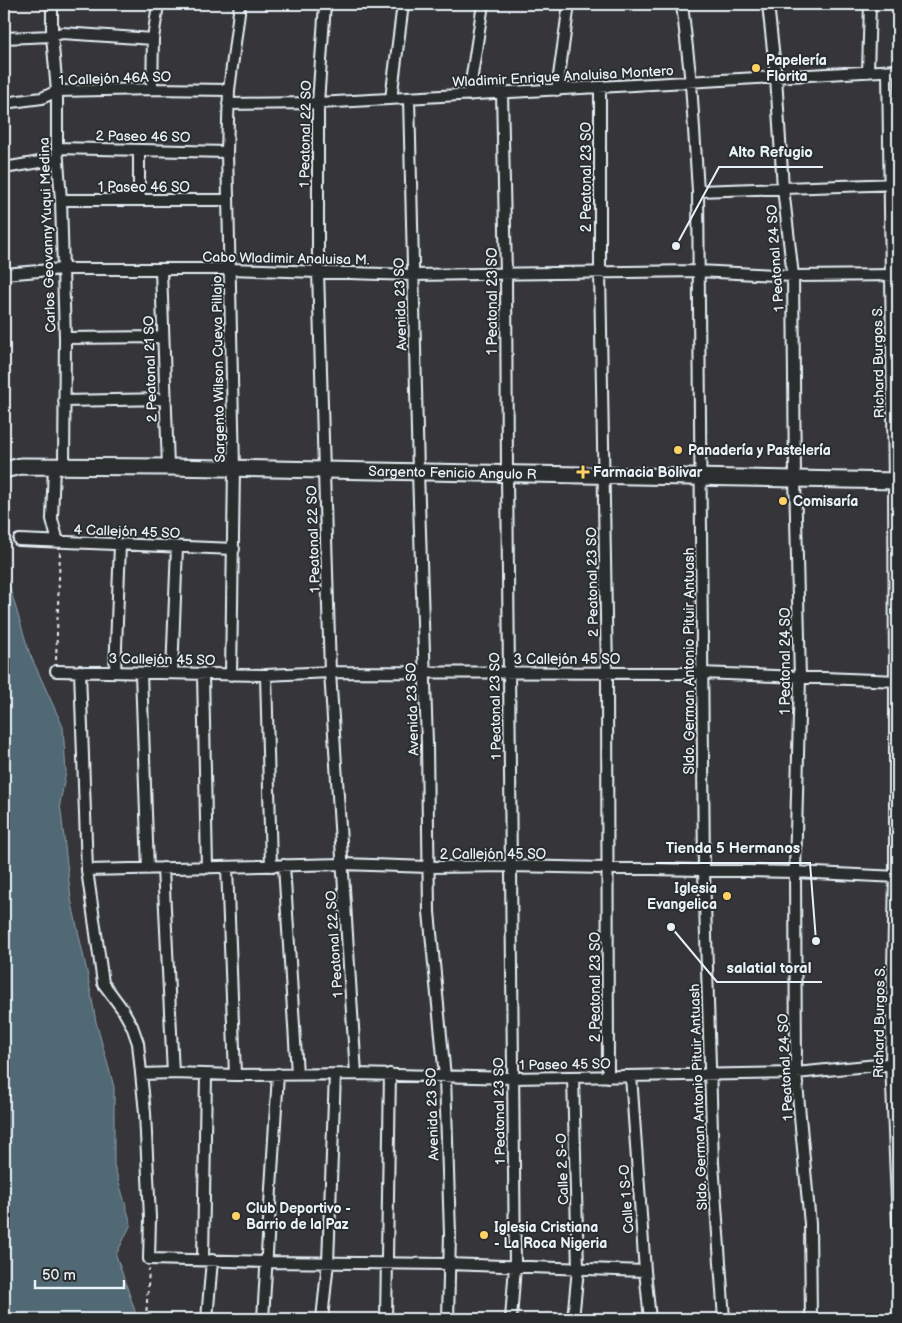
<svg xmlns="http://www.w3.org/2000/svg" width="902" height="1323" font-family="'Balsamiq Sans',sans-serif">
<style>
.water{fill:#516875;stroke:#8d9fa9}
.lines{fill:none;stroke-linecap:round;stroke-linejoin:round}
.street-casing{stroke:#e8f1f8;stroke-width:14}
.secondary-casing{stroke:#e8f1f8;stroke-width:19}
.path{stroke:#e8f1f8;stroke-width:2;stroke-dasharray:4 4;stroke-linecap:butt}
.street{stroke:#2a2d2e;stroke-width:10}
.secondary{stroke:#2a2d2e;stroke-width:15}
.poi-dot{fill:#ffd166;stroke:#2a2d2e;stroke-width:2}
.labels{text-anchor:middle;stroke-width:4;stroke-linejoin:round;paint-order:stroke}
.poi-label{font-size:14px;font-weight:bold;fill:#e8f1f8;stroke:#2a2d2e;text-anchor:start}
.street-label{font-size:14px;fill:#e8f1f8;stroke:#2a2d2e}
.leader{fill:none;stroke:#e8f1f8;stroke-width:2}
.callout-dot{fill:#e8f1f8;stroke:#2a2d2e;stroke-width:2}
.callout-label{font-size:15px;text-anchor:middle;font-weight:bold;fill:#e8f1f8;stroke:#2a2d2e;stroke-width:4;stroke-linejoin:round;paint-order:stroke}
</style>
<rect width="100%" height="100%" fill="#36363a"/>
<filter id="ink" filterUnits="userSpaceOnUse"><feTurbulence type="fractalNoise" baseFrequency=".02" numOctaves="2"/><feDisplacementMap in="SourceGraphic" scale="10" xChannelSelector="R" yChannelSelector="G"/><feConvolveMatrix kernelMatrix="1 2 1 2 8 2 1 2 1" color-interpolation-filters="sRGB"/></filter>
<g filter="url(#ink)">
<path class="water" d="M 4,568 L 29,652 L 63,727 L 66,772 L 60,803 L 71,899 L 87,972 L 96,1022 L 114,1087 L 114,1165 L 131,1224 L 116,1255 L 135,1311 L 135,1319 L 4,1319 Z"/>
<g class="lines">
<defs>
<path id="street" d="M 52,4 L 52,36 L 57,91 L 57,148 L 61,200 L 65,338 L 64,466
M 325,4 L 318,103 L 318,271 L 330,672 L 356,1074
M 682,4 L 691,83 L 698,191 L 704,871 L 713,1163 L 724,1319
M 768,4 L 776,77 L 783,188 L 793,276 L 795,478 L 800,677 L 795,872 L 796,1073 L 810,1224 L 811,1319
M 4,38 L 52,36 L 62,33 L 153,39
M 888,71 L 894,481 L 895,681 L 895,877 L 891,1063 L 898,1223
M 868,72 L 870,4
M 600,88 L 600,272 L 607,673 L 608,1077
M 152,89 L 153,39 L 158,4
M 557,90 L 569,4
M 502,93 L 506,274 L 507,474 L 515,1266 L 511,1319
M 469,95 L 483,4
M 409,98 L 418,472 L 427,743 L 429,912 L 445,1077 L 450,1234 L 448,1319
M 391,99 L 403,4
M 4,103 L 42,98 L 57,91 L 152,89 L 229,90
M 228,104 L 318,103 L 898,70
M 57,148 L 227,152
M 4,168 L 58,159
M 698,191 L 898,184
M 61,200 L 227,200
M 139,200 L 139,150
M 161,270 L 168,467
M 4,274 L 62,269 L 229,269 L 412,275 L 698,271 L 793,276 L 898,275
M 65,338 L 162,337
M 64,401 L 165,399
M 54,466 L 52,519 L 58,542
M 19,540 L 234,549
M 56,671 L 266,675 L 330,672 L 702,673 L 898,681
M 80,671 L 87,870 L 103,983 L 123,1010 L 132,1026 L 138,1043 L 145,1113 L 150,1218 L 149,1259 L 267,1262 L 449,1264 L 645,1271
M 115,672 L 120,545
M 141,673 L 148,869
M 172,673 L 177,547
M 203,674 L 207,868
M 231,675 L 234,468 L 227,152 L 229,90 L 240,4
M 266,675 L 271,866
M 284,865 L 297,1074
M 227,867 L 235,1075
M 163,868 L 173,1073
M 87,870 L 343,864 L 428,867 L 511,866 L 795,872 L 898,877
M 142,1074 L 173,1073 L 235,1075 L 356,1074 L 513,1078 L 796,1073 L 898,1063
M 631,1076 L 645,1271 L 650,1319
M 573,1077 L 578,1269 L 573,1319
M 203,1259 L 206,1075
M 207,1319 L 212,1260
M 263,1319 L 278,1074
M 322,1319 L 328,1262 L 335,1074
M 386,1319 L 390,1074"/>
<g id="secondary">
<path id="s1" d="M 4,470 L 21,466 L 168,467 L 898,481"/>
</g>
</defs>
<use href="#street" class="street-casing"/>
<use href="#secondary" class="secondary-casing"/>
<path class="path" d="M 56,660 L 60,552
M 146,1319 L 149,1269"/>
<use href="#street" class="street"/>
<use href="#secondary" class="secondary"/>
</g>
</g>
<g class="poi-dot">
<circle cx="756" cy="68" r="5"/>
<circle cx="678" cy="450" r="5"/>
<path d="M580.5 464.5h5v5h5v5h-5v5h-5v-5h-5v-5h5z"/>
<circle cx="783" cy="501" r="5"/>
<circle cx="727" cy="896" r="5"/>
<circle cx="236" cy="1216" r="5"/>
<circle cx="484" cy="1235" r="5"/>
</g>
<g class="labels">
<g class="poi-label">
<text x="766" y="65">Papelería<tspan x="766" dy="16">Florita</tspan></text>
<text x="688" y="455">Panadería y Pastelería</text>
<text x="593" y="477">Farmacia Bolivar</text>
<text x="793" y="506">Comisaría</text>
<text x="717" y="893" text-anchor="end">Iglesia<tspan x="717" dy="16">Evangelica</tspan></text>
<text x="246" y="1213">Club Deportivo -<tspan x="246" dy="16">Barrio de la Paz</tspan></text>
<text x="494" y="1232">Iglesia Cristiana<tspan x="494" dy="16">- La Roca Nigeria</tspan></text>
</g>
<g class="street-label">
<text transform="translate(563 76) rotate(-3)" y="5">Wladimir Enrique Analuisa Montero</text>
<text transform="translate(115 78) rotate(-2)" y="5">1 Callejón 46A SO</text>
<text transform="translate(305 134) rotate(-89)" y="5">1 Peatonal 22 SO</text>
<text transform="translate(143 136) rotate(1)" y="5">2 Paseo 46 SO</text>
<text transform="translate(586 177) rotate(-90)" y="5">2 Peatonal 23 SO</text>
<text x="144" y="192">1 Paseo 46 SO</text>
<text transform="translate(47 235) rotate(-92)" y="5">Carlos Geovanny Yuqui Medina</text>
<text transform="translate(286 258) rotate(1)" y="5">Cabo Wladimir Analuisa M.</text>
<text transform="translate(775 258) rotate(-94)" y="5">1 Peatonal 24 SO</text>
<text transform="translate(492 301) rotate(-90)" y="5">1 Peatonal 23 SO</text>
<text transform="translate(400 304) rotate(-92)" y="5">Avenida 23 SO</text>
<text transform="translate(878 362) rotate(-91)" y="5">Richard Burgos S.</text>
<text transform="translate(150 369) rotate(-92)" y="5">2 Peatonal 21 SO</text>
<text transform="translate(218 369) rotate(-91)" y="5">Sargento Wilson Cueva Pillajo</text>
<text dy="5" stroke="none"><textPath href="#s1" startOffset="449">Sargento Fenicio Angulo R</textPath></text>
<text transform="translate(127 531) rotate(2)" y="5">4 Callejón 45 SO</text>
<text transform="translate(313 539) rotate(-92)" y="5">1 Peatonal 22 SO</text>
<text transform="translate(592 582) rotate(-91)" y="5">2 Peatonal 23 SO</text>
<text transform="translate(162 659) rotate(1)" y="5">3 Callejón 45 SO</text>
<text x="567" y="664">3 Callejón 45 SO</text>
<text transform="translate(689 661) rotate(-90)" y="5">Sldo. German Antonio Pituir Antuash</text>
<text transform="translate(785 661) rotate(-90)" y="5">1 Peatonal 24 SO</text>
<text transform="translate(495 706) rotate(-91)" y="5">1 Peatonal 23 SO</text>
<text transform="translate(412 709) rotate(-92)" y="5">Avenida 23 SO</text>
<text x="493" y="859">2 Callejón 45 SO</text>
<text transform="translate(334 944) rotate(-94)" y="5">1 Peatonal 22 SO</text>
<text transform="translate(595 987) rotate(-90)" y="5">2 Peatonal 23 SO</text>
<text transform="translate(879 1022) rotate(-89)" y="5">Richard Burgos S.</text>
<text transform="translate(565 1064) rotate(-1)" y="5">1 Paseo 45 SO</text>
<text transform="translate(785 1067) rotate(-93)" y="5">1 Peatonal 24 SO</text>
<text transform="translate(698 1097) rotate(-92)" y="5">Sldo. German Antonio Pituir Antuash</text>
<text transform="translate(499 1111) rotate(-91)" y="5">1 Peatonal 23 SO</text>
<text transform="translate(432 1114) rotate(-92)" y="5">Avenida 23 SO</text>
<text transform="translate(562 1169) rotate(-92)" y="5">Calle 2 S-O</text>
<text transform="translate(626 1199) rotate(-94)" y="5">Calle 1 S-O</text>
</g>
</g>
<path class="leader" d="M676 246L719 167H823M816 941L810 863H656M671 927L717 982H822"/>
<g class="callout-dot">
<circle cx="676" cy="246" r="5"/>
<circle cx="816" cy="941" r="5"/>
<circle cx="671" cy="927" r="5"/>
</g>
<g class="callout-label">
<text x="771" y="157">Alto Refugio</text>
<text x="733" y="853">Tienda 5 Hermanos</text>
<text x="769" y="973">salatial toral</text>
</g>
<rect width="902" height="1323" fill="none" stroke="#2a2d2e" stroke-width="20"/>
<rect x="10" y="10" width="882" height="1303" fill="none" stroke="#e8f1f8" stroke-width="2" filter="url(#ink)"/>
<path d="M35 1280v8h89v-8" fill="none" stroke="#e8f1f8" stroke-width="2.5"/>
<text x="42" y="1280" font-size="15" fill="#e8f1f8" stroke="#2a2d2e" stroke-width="4" paint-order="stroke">50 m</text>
</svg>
